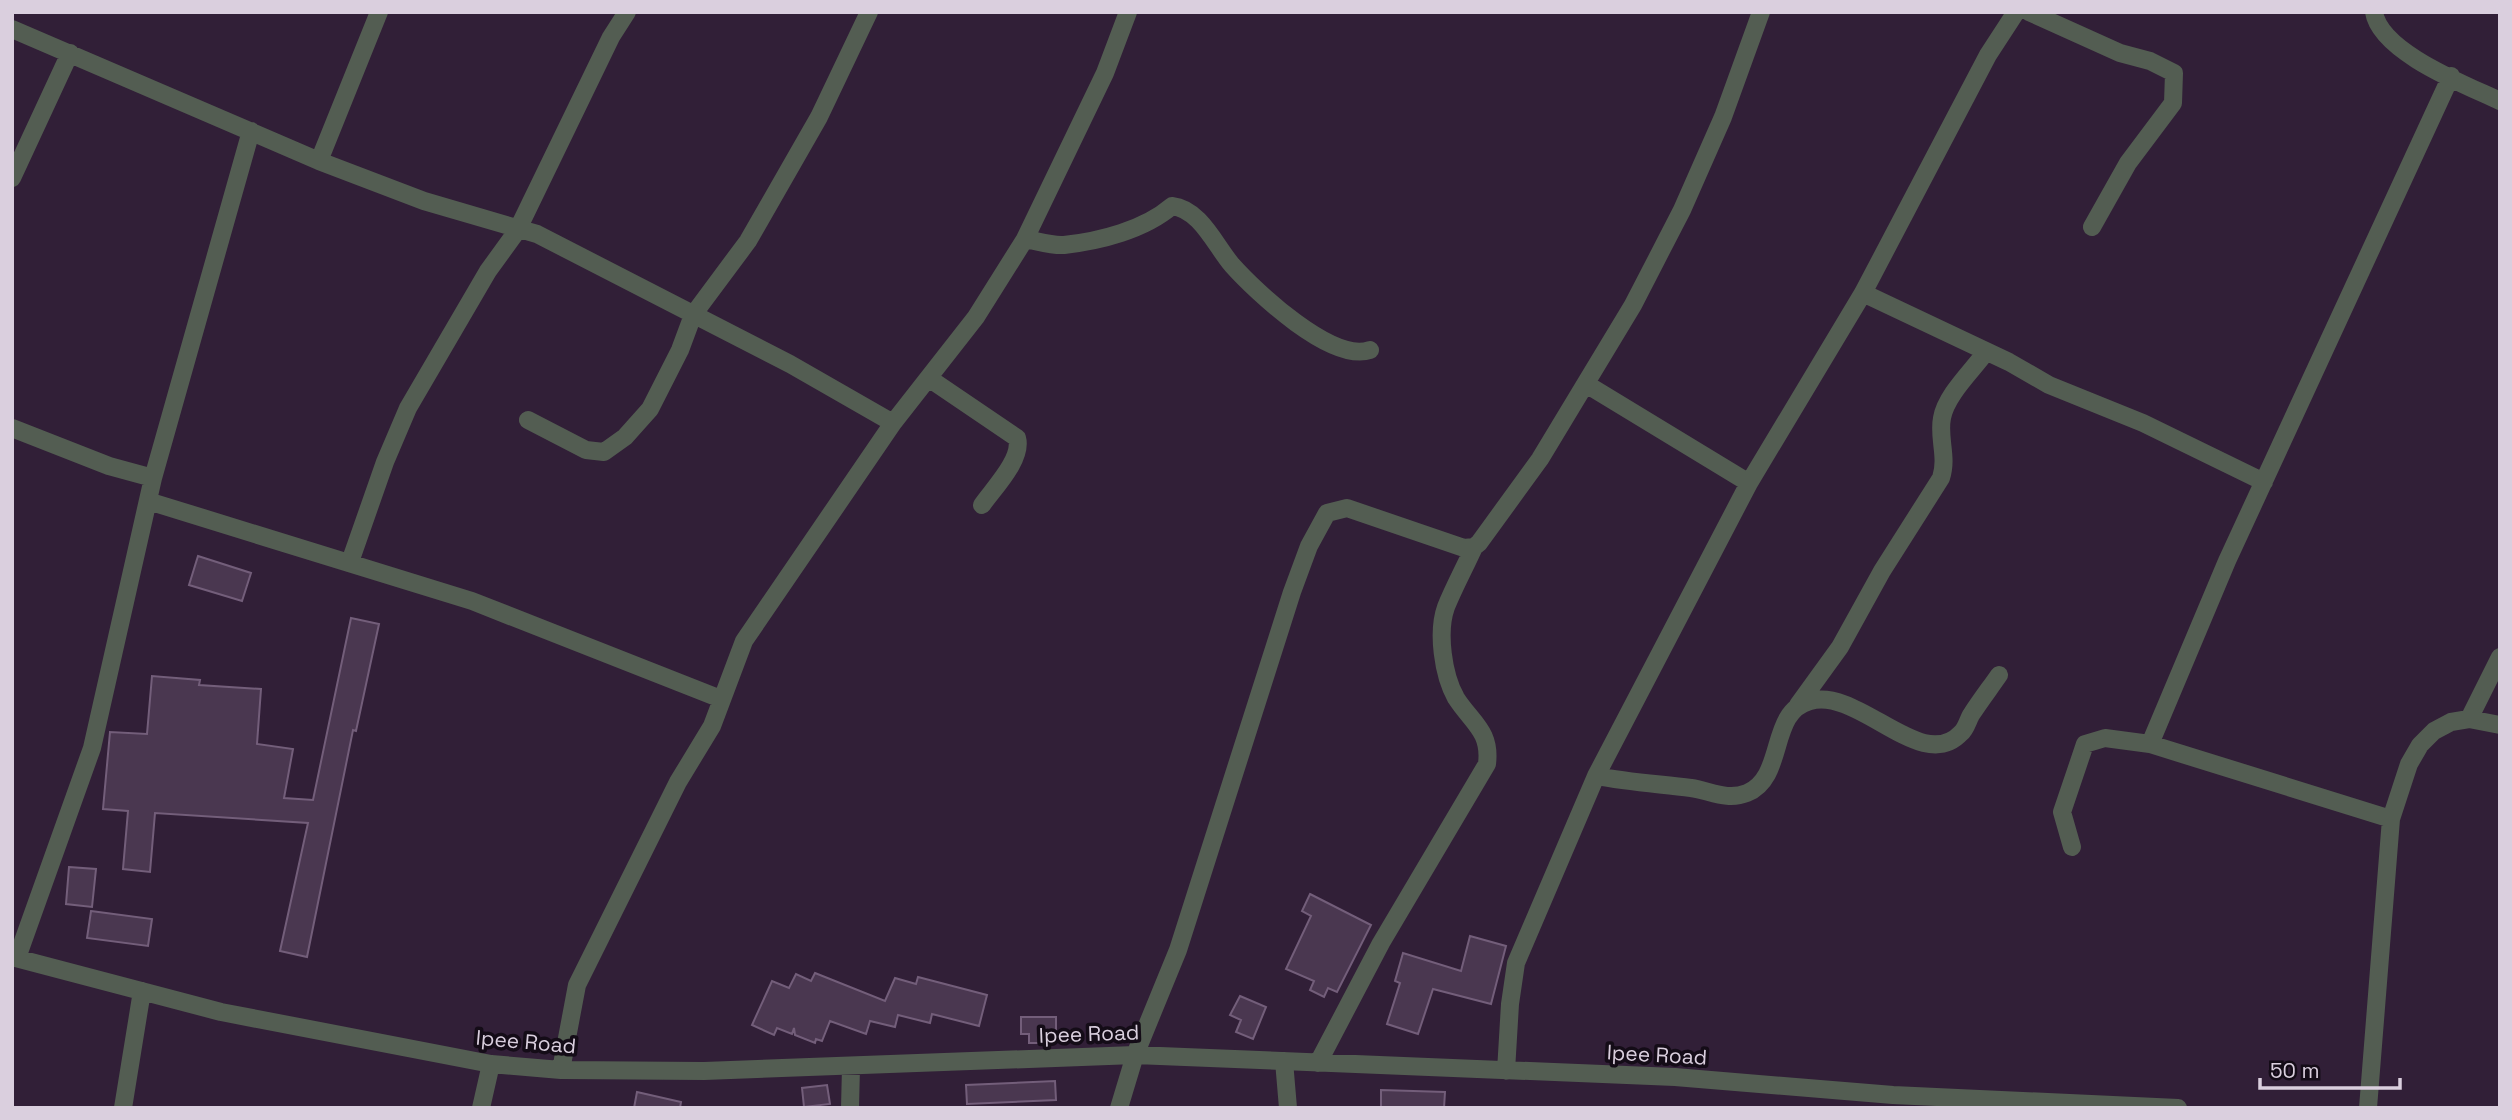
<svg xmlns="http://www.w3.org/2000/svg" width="2512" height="1120" font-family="'Space Grotesk',sans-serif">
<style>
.building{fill:#4a3750;stroke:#735e7a;stroke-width:2}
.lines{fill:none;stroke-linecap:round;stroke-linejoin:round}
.minor{stroke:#535d52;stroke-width:18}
.labels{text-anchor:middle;stroke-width:7;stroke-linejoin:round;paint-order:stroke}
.street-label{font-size:21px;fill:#dacfde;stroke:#140c17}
</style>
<rect width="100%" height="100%" fill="#311f37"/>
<path class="building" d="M 198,556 L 251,573 L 242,601 L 189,585 Z
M 351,618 L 379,624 L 356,731 L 353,730 L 307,957 L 280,951 L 308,823 L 155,813 L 150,872 L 123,869 L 128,811 L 103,809 L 110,732 L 147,734 L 152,676 L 200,680 L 199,685 L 261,689 L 257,744 L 293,749 L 284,798 L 313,800 Z
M 69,867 L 96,869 L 92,907 L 66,904 Z
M 1310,894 L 1371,925 L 1337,992 L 1328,988 L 1324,997 L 1310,990 L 1314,981 L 1286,969 L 1311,916 L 1302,911 Z
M 91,911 L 152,919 L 148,946 L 87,938 Z
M 1470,936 L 1506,946 L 1491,1004 L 1433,989 L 1418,1034 L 1387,1024 L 1400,983 L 1395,981 L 1403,953 L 1461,971 Z
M 815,973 L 885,1001 L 895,978 L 916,984 L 918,977 L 987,995 L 979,1026 L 932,1014 L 930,1023 L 898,1015 L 895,1027 L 870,1021 L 866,1034 L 830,1021 L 822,1041 L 816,1039 L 815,1043 L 795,1035 L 794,1028 L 792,1034 L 777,1028 L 774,1035 L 752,1025 L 772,981 L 789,988 L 796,974 L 811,981 Z
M 1240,996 L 1266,1007 L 1253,1039 L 1236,1032 L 1241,1020 L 1230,1015 Z
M 1021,1017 L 1056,1017 L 1056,1034 L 1045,1034 L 1045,1043 L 1029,1043 L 1029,1034 L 1021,1034 Z
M 1055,1081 L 1056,1100 L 967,1104 L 966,1085 Z
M 827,1085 L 830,1104 L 804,1107 L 802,1088 Z
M 1381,1090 L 1445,1092 L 1444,1108 L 1381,1108 Z
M 637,1092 L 681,1102 L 680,1108 L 634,1108 Z"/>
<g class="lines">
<path class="minor" d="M 2029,12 L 2120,53 L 2150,61 L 2174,73 L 2173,103 L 2128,163 L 2092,227
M 2374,12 C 2380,52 2466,85 2500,101
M 12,29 L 319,161 L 424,201 L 537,234 L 790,364 L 893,423
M 319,161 L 379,12
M 12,178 L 70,53
M 1025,239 C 1037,241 1052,246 1064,245 C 1100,241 1144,230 1172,206 C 1200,209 1215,245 1232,265 C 1257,293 1332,363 1370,350
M 1863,293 L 2009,362 L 2049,385 L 2143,423 L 2264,482
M 930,379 L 1017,438 C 1023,459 993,489 982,505
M 1586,384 L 1749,483
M 528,420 L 586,450 L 604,452 L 625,437 L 650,409 L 680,350 L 693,315 L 748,241 L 819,117 L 869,12
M 12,428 L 109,466 L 153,478
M 148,501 L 472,601 L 721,699
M 350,562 L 385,462 L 408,408 L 488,271 L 517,231 L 611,37 L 627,12
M 1798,705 L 1840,647 L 1882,571 L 1941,478 C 1948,457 1938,438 1942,418 C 1946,395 1972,371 1985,353
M 2469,719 L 2500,657
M 2150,744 L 2227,561 L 2451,76
M 1596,776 C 1628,782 1659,784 1691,788 C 1711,791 1727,801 1747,793 C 1786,777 1768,712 1810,701 C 1859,687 1922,775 1961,733 C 1966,729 1968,720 1971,715 C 1980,701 1990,688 1999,675
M 2072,847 L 2062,812 L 2085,744 L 2105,738 L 2150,744 L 2391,819
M 12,957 L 221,1012 L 491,1064 L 561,1070 L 704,1071 L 1135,1055 L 1675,1077 L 1893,1095 L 2178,1108
M 17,958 L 92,748 L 153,478 L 251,131
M 1284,1061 L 1288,1108
M 1318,1063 L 1381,943 L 1487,764 C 1491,731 1472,723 1456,698 C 1443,675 1437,632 1446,607 C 1454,587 1465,567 1474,547
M 561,1070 L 577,985 L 678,782 L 712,726 L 744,641 L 893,423 L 976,317 L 1025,239 L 1105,73 L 1128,12
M 1506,1071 L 1510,1004 L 1516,963 L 1596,776 L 1749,483 L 1863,293 L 1988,55 L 2016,12
M 123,1108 L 142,991
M 481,1108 L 491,1064
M 850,1108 L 851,1067
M 1119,1108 L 1135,1055 L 1178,950 L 1292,592 L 1309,546 L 1327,513 L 1347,508 L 1464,548 L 1474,547 L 1479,543 L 1540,459 L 1633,305 L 1682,210 L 1723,117 L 1761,12
M 2368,1108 L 2391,819 L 2409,764 L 2420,745 L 2434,731 L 2451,722 L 2469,719 L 2500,725"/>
</g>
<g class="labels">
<g class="street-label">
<text transform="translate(1089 1034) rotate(-2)" y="7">Ipee Road</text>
<text transform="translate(526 1042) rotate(5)" y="7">Ipee Road</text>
<text transform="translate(1657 1055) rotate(3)" y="7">Ipee Road</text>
</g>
</g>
<rect width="2512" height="1120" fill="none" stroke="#dacfde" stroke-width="28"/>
<path d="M2260 1078v10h140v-10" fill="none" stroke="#dacfde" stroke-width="3.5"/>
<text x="2270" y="1078" font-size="21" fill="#dacfde" stroke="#140c17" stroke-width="5" paint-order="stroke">50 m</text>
</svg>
